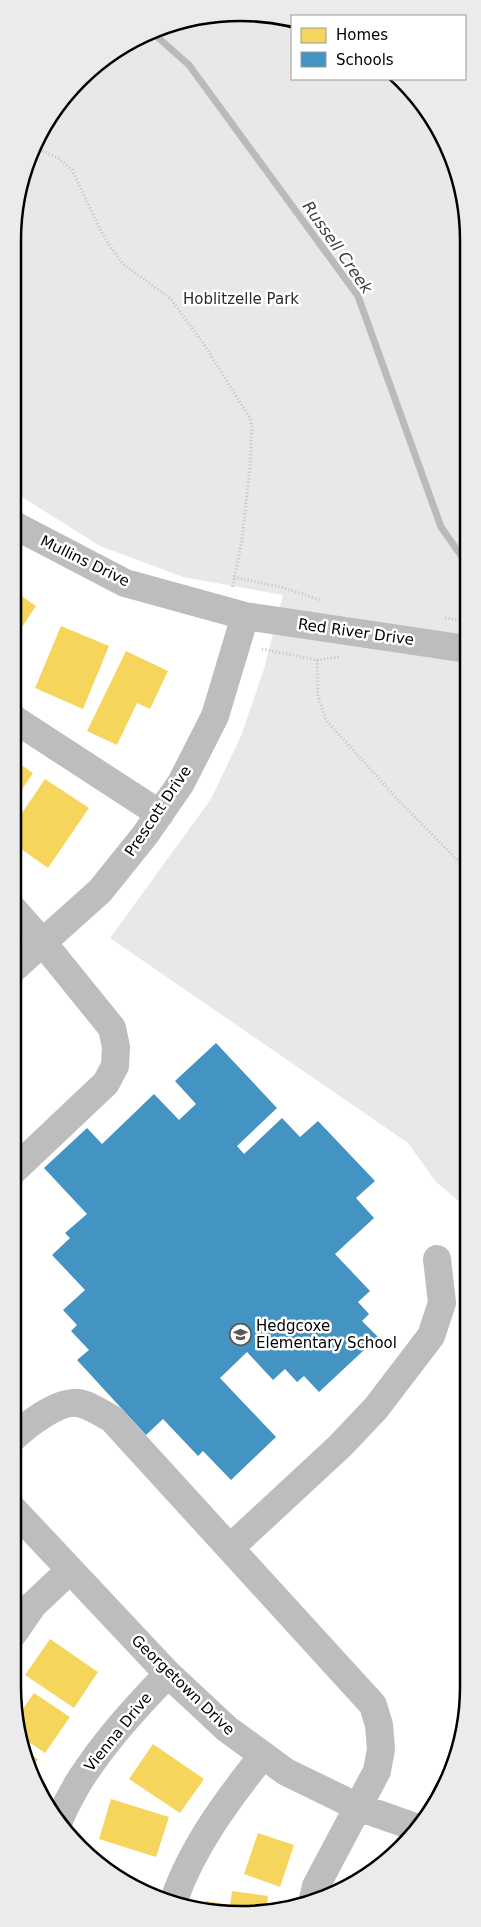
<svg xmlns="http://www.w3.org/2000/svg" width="481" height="1927" font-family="'DejaVu Sans',sans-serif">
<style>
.green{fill:#e8e8e8}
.homes{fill:#f6d55c}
.schools{fill:#4393c3}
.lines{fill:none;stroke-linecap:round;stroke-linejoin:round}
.stream{stroke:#bababa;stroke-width:7}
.path{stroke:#c2c2c2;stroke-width:3;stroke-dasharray:1 2.5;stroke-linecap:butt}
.minor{stroke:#bdbdbd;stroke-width:28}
.labels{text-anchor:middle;stroke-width:5;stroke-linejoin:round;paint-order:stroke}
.park-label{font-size:15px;fill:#2c2c2c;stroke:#fff}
.street-label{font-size:15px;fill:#000;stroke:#fff}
.poi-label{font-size:15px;fill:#000;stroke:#fff;text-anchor:start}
.water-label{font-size:16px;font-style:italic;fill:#3d3d3d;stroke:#fff}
.rim{fill:none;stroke:#000;stroke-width:2.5}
</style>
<rect width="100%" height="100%" fill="#fff"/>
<path class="green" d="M 271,14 L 292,21 L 292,79 L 402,79 L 445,140 L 467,211 L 467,1208 L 436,1182 L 408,1143 L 110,938 L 211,799 L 241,736 L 264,669 L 283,595 L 183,577 L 100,546 L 14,492 L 14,210 L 43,126 L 102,59 L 182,20 Z"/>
<path class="homes" d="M 14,591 L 36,606 L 14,639 Z
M 61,626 L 109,646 L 83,709 L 35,688 Z
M 126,651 L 168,671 L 150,709 L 137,703 L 117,745 L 87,731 Z
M 14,760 L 33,773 L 14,801 Z
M 45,779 L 89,808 L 48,868 L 14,844 L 14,825 Z
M 50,1639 L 98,1672 L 74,1708 L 25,1675 Z
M 34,1693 L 70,1717 L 45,1753 L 23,1738 L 16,1706 L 22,1710 Z
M 153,1744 L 204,1779 L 180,1813 L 129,1779 Z
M 25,1751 L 38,1759 L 30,1773 Z
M 111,1799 L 169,1817 L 156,1857 L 99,1839 Z
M 258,1833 L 294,1845 L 280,1887 L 244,1874 Z
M 232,1891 L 268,1896 L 267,1909 L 225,1914 L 205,1909 L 206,1901 L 230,1905 Z"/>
<path class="schools" d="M 216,1043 L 277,1108 L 237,1146 L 244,1154 L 282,1118 L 300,1137 L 318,1121 L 375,1181 L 356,1198 L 374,1218 L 335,1254 L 370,1291 L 358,1302 L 369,1314 L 362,1321 L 378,1337 L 319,1392 L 304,1376 L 297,1382 L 285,1369 L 273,1380 L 247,1352 L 220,1378 L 276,1437 L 231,1480 L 203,1451 L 198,1456 L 163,1419 L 146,1435 L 77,1360 L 89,1350 L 71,1331 L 77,1325 L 63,1310 L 85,1290 L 52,1255 L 70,1238 L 65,1233 L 87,1214 L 44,1168 L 87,1128 L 102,1144 L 154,1094 L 179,1120 L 196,1104 L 175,1081 Z"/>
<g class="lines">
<path class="stream" d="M 154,34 L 189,65 L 358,296 L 441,527 L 467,564"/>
<path class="path" d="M 36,148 L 58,158 L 72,170 L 101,231 L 112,249 L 123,264 L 171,299 L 205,346 L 250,418 L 252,428 L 250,467 L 242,540 L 232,589
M 234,577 L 284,588 L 320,600
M 445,618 L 467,621
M 262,649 L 317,660 L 318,697 L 326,720 L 400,802 L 467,870
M 317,660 L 339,657"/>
<path class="minor" d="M 14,525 L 125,583 L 245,616 L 467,649
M 14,719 L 160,814
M 13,969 L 100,891 L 145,835 L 181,783 L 215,716 L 245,616
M 13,1171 L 106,1083 L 115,1066 L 116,1047 L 112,1028 L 44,944 L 14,910
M 13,1438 C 27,1425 57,1401 77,1403 C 89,1404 101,1413 112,1419 L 373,1705 L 379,1725 L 381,1749 L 377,1771 L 316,1886 L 312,1903
M 13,1509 L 168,1674 L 227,1729 L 286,1772 L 358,1807 L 415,1827
M 230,1548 L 340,1446 L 376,1408 L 431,1336 L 442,1303 L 437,1259
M 13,1634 L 33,1605 L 70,1570
M 59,1821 C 64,1807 71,1796 78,1783 C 104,1742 134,1709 168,1674
M 174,1900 C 192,1847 228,1799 263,1755"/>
</g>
<defs>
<symbol id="school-ring" viewBox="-11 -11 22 22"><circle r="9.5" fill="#fff" stroke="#595959" stroke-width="1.5"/><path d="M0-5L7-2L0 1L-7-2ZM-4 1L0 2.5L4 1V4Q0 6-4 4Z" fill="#595959"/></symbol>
</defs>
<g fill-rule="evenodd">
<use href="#school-ring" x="228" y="1322" width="25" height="25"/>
</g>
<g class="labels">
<g class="park-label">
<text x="241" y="304">Hoblitzelle Park</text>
</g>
<g class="street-label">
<text transform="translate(85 561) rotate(26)" y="5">Mullins Drive</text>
<text transform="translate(356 632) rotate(8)" y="5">Red River Drive</text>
<text transform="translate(158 811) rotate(-56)" y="5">Prescott Drive</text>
<text transform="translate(183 1685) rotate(44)" y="5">Georgetown Drive</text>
<text transform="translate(118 1732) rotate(-51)" y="5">Vienna Drive</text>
</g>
<g class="poi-label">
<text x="256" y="1331">Hedgcoxe<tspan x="256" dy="17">Elementary School</tspan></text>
</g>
<g class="water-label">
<text transform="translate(338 247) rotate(55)" y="6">Russell Creek</text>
</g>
</g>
<path d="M0 0H481V1927H0ZM240 21H241A219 219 0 0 1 460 240V1687A219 219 0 0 1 241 1906H240A219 219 0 0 1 21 1687V240A219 219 0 0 1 240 21Z" fill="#ebebeb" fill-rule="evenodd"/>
<path class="rim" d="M240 21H241A219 219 0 0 1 460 240V1687A219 219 0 0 1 241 1906H240A219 219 0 0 1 21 1687V240A219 219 0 0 1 240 21Z"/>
<rect x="291" y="15" width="175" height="65" fill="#ffffff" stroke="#999999"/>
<rect x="301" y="28" width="25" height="15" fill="#f6d55c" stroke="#999999"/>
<text x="336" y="40" font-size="15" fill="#000000">Homes</text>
<rect x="301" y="52" width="25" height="15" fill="#4393c3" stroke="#999999"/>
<text x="336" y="65" font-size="15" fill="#000000">Schools</text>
</svg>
